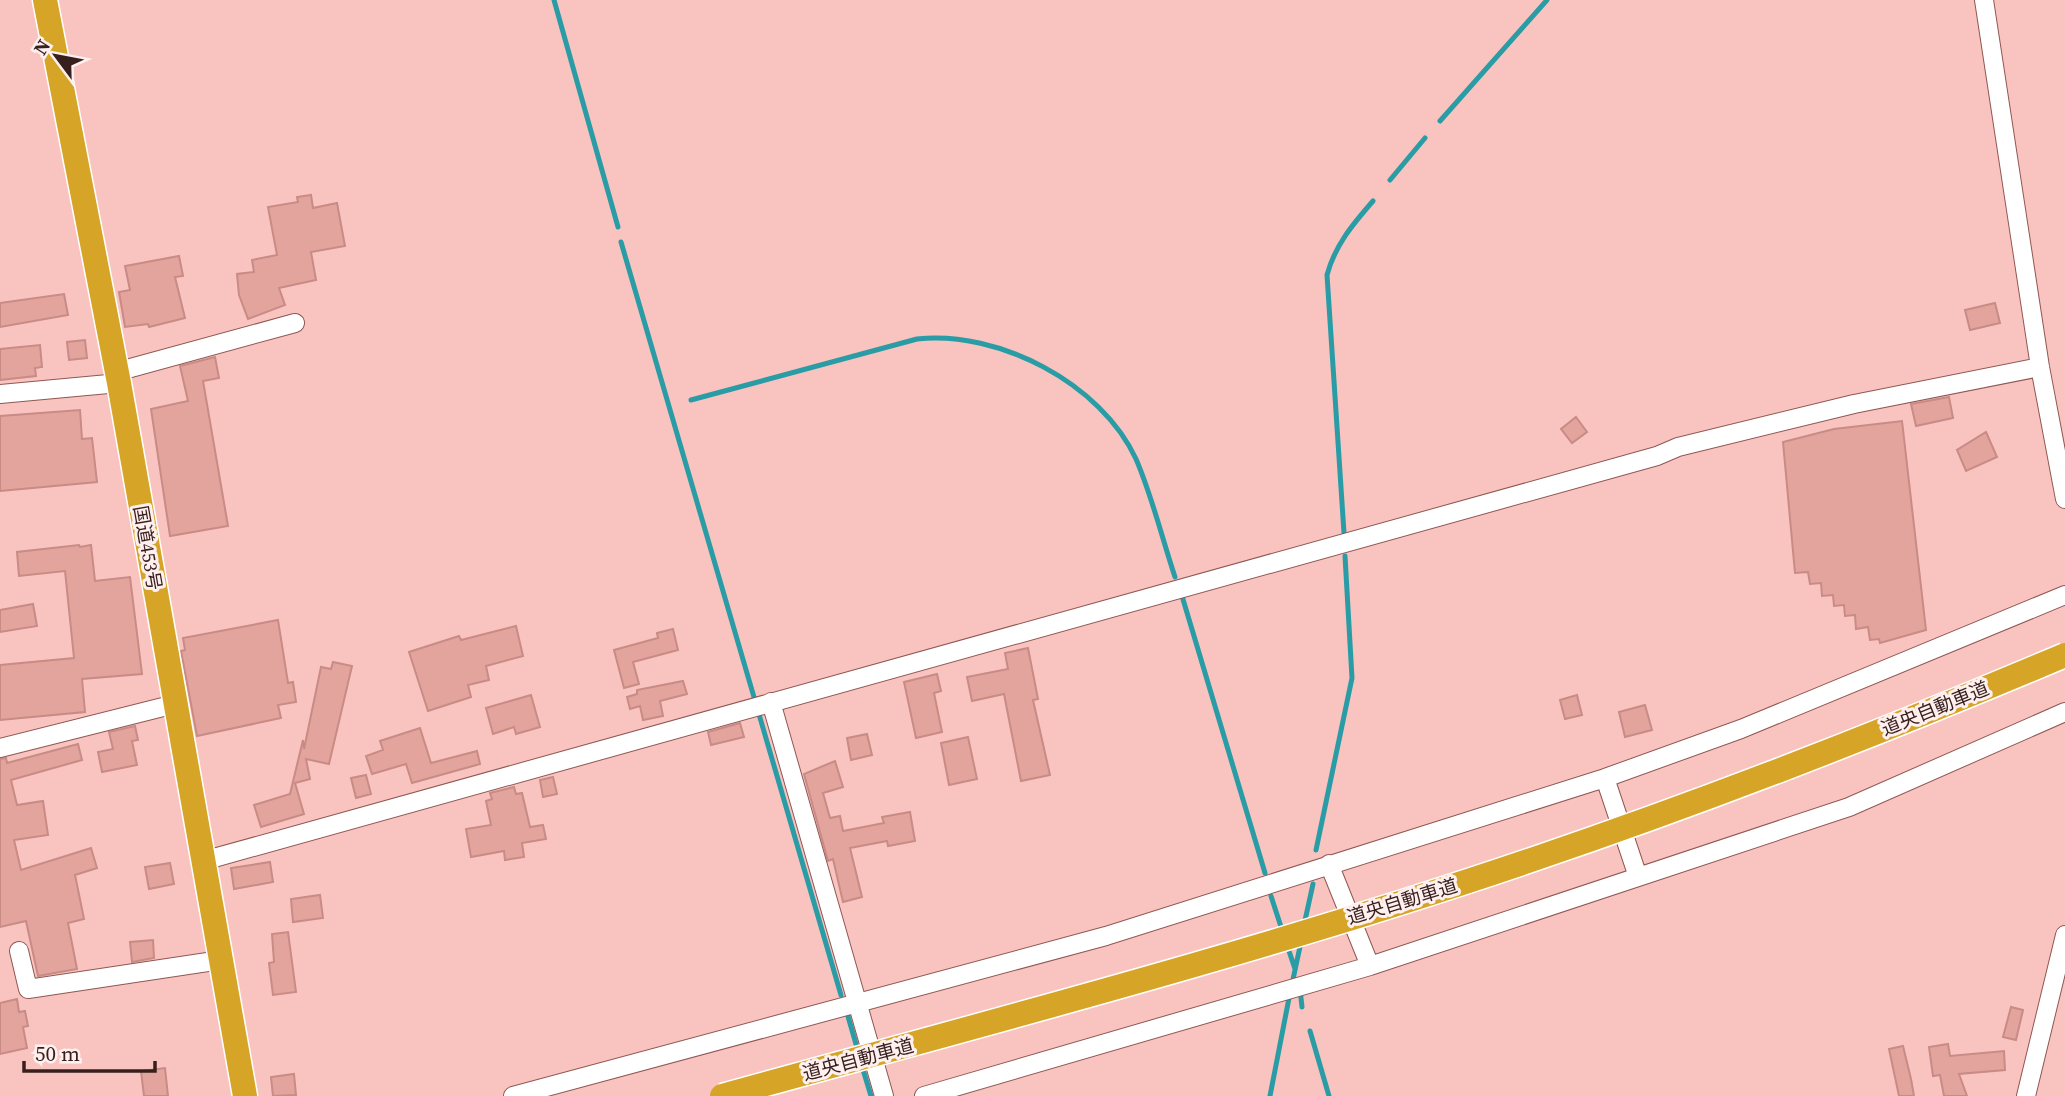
<svg xmlns="http://www.w3.org/2000/svg" width="2065" height="1096" font-family="'Source Serif 4','Noto Sans JP',serif">
<style>
.lines{fill:none;stroke-linecap:round;stroke-linejoin:round}
.stream{stroke:#299ca6;stroke-width:5}
.building{fill:#e4a49e;stroke:#c88b85;stroke-width:2}
.minor-casing{stroke:#905753;stroke-width:20}
.highway-casing{stroke:#fff;stroke-width:27}
.minor{stroke:#fff;stroke-width:18}
.highway{stroke:#d6a528;stroke-width:24}
.highway-bridge-casing{stroke:#fff;stroke-width:27;stroke-linecap:butt}
.highway-bridge{stroke:#d6a528;stroke-width:24}
.labels{text-anchor:middle;stroke-width:6;stroke-linejoin:round;paint-order:stroke}
.street-label{font-size:19px;fill:#371f1d;stroke:#fef0ee}
</style>
<rect width="100%" height="100%" fill="#f9c4bf"/>
<g class="lines">
<path class="stream" d="M 554,0 L 618,227
M 1440,121 L 1547,0
M 1390,180 L 1425,138
M 621,242 L 841,995
M 691,400 L 917,339 C 998,330 1101,383 1136,459 C 1152,496 1162,538 1175,577
M 1344,533 L 1327,275 C 1335,245 1353,224 1373,201
M 1182,596 L 1265,873
M 1316,850 L 1352,678 L 1345,556
M 1271,896 L 1283,933
M 1304,925 L 1313,884
M 1287,945 L 1295,969
M 1292,984 L 1301,942
M 1300,989 L 1302,1007
M 847,1013 L 858,1051
M 1310,1031 L 1329,1096
M 861,1063 L 871,1096
M 1270,1096 L 1290,993"/>
</g>
<path class="building" d="M 311,195 L 313,208 L 337,203 L 345,246 L 311,252 L 316,280 L 279,288 L 285,305 L 248,319 L 239,295 L 237,274 L 254,272 L 252,260 L 277,255 L 268,207 L 298,202 L 297,197 Z
M 179,256 L 183,276 L 175,277 L 185,318 L 149,327 L 148,324 L 125,327 L 119,292 L 130,290 L 125,266 Z
M 64,294 L 68,315 L 0,327 L 0,303 Z
M 1995,303 L 2000,323 L 1970,330 L 1965,310 Z
M 85,340 L 87,358 L 69,360 L 67,342 Z
M 40,345 L 42,367 L 35,368 L 36,376 L 0,380 L 0,349 Z
M 215,357 L 219,378 L 203,381 L 228,526 L 170,536 L 151,409 L 188,401 L 180,366 Z
M 1949,397 L 1953,418 L 1916,426 L 1911,404 Z
M 80,410 L 82,439 L 92,438 L 97,482 L 0,491 L 0,416 Z
M 1576,417 L 1587,432 L 1572,443 L 1561,429 Z
M 1902,421 L 1926,630 L 1880,643 L 1879,639 L 1870,640 L 1868,627 L 1856,629 L 1855,615 L 1845,616 L 1844,605 L 1834,606 L 1833,595 L 1822,596 L 1821,583 L 1810,584 L 1808,572 L 1795,573 L 1783,442 L 1834,429 Z
M 1986,432 L 1997,457 L 1966,471 L 1957,450 Z
M 79,545 L 80,547 L 91,545 L 95,581 L 130,577 L 142,674 L 82,679 L 85,712 L 0,720 L 0,665 L 74,658 L 65,571 L 19,576 L 17,552 Z
M 33,604 L 37,626 L 0,632 L 0,610 Z
M 278,620 L 288,683 L 293,682 L 296,702 L 278,705 L 281,718 L 197,736 L 181,651 L 185,650 L 183,638 Z
M 516,626 L 523,656 L 486,666 L 489,680 L 468,685 L 471,697 L 428,711 L 409,652 L 459,636 L 461,640 Z
M 673,629 L 678,650 L 633,662 L 639,684 L 624,688 L 614,650 L 658,638 L 657,633 Z
M 1028,648 L 1038,699 L 1033,700 L 1050,775 L 1021,781 L 1004,694 L 972,701 L 967,677 L 1008,669 L 1005,653 Z
M 333,662 L 352,666 L 329,764 L 306,759 L 310,779 L 295,783 L 304,814 L 261,827 L 254,805 L 290,794 L 303,740 L 304,749 L 321,667 L 331,669 Z
M 937,674 L 941,691 L 934,693 L 942,732 L 916,738 L 904,682 Z
M 683,681 L 687,694 L 660,701 L 663,716 L 643,720 L 640,706 L 630,709 L 627,697 L 637,694 L 637,690 Z
M 531,695 L 540,727 L 516,734 L 514,727 L 493,734 L 486,708 Z
M 1577,695 L 1582,715 L 1565,719 L 1560,700 Z
M 1645,705 L 1652,730 L 1625,737 L 1619,712 Z
M 740,723 L 744,737 L 711,745 L 708,732 Z
M 135,726 L 138,740 L 132,741 L 137,765 L 102,772 L 98,752 L 113,749 L 109,732 Z
M 420,728 L 431,763 L 477,751 L 480,764 L 412,783 L 406,764 L 372,774 L 366,756 L 383,750 L 380,741 Z
M 867,734 L 872,755 L 851,760 L 847,738 Z
M 968,737 L 977,779 L 949,785 L 941,743 Z
M 78,744 L 82,760 L 11,780 L 17,805 L 43,801 L 48,835 L 14,840 L 21,870 L 91,848 L 97,868 L 75,875 L 84,919 L 68,923 L 77,969 L 38,976 L 26,921 L 0,927 L 0,759 L 6,758 L 7,763 Z
M 835,761 L 843,787 L 823,793 L 830,818 L 840,816 L 843,831 L 884,823 L 882,817 L 910,812 L 915,841 L 888,846 L 887,841 L 850,848 L 862,897 L 843,902 L 833,859 L 828,861 L 804,774 Z
M 366,775 L 371,794 L 356,798 L 351,778 Z
M 553,777 L 557,794 L 543,797 L 540,780 Z
M 514,787 L 516,794 L 522,793 L 530,827 L 543,825 L 546,839 L 522,843 L 524,857 L 505,860 L 504,851 L 471,857 L 466,829 L 491,825 L 486,801 L 492,799 L 490,793 Z
M 270,862 L 273,882 L 234,889 L 231,868 Z
M 170,863 L 174,884 L 149,889 L 145,867 Z
M 320,895 L 323,918 L 293,922 L 291,899 Z
M 288,932 L 296,992 L 273,995 L 269,963 L 274,962 L 272,934 Z
M 153,940 L 154,958 L 132,962 L 130,942 Z
M 17,999 L 19,1012 L 25,1011 L 28,1026 L 23,1027 L 27,1048 L 0,1054 L 0,1003 Z
M 2011,1007 L 2023,1010 L 2016,1040 L 2003,1037 Z
M 1948,1044 L 1950,1056 L 2004,1051 L 2005,1070 L 1959,1074 L 1967,1096 L 1944,1096 L 1940,1075 L 1933,1076 L 1929,1047 Z
M 1903,1046 L 1911,1079 L 1914,1096 L 1899,1096 L 1889,1049 Z
M 165,1068 L 168,1096 L 144,1096 L 141,1071 Z
M 294,1074 L 296,1095 L 273,1096 L 271,1077 Z"/>
<g class="lines">
<defs>
<path id="minor" d="M 1984,0 L 2040,367 L 2065,499
M 116,372 L 295,323
M 0,394 L 119,383
M 771,702 L 884,1096
M 0,748 L 175,704
M 1605,778 L 1638,877
M 203,861 L 1657,456 L 1678,447 L 1854,404 L 2040,367
M 1329,864 L 1370,966
M 19,951 L 28,989 L 221,960
M 513,1096 L 1106,936 L 1605,778 L 1741,729 L 2065,595
M 924,1096 L 1370,966 L 1849,807 L 2065,712
M 2026,1096 L 2065,935"/>
<path id="highway" d="M 45,0 L 119,383 L 245,1096"/>
</defs>
<use href="#minor" class="minor-casing"/>
<use href="#highway" class="highway-casing"/>
<use href="#minor" class="minor"/>
<use href="#highway" class="highway"/>
<defs>
<path id="highway-bridge" d="M 722,1096 C 994,1021 1267,950 1534,859 C 1714,798 1890,729 2065,655"/>
</defs>
<use href="#highway-bridge" class="highway-bridge-casing"/>
<use href="#highway-bridge" class="highway-bridge"/>
</g>
<g class="labels">
<g class="street-label">
<text transform="translate(148 548) rotate(80)" y="7">国道453号</text>
<text transform="translate(1935 708) rotate(-22)" y="7">道央自動車道</text>
<text transform="translate(1402 901) rotate(-17)" y="7">道央自動車道</text>
<text transform="translate(858 1059) rotate(-15)" y="7">道央自動車道</text>
</g>
</g>
<g transform="translate(56 56) rotate(302)" stroke="#fef0ee" stroke-width="5" paint-order="stroke">
<path d="M0-5L12 26L0 18L-12 26Z" fill="#371f1d"/>
<text y="-10" font-size="19" font-weight="bold" text-anchor="middle" fill="#371f1d">N</text>
</g>
<path d="M24 1061v10h131v-10" fill="none" stroke="#371f1d" stroke-width="3.5"/>
<text x="35" y="1061" font-size="21" fill="#371f1d" stroke="#fef0ee" stroke-width="5" paint-order="stroke">50 m</text>
</svg>
